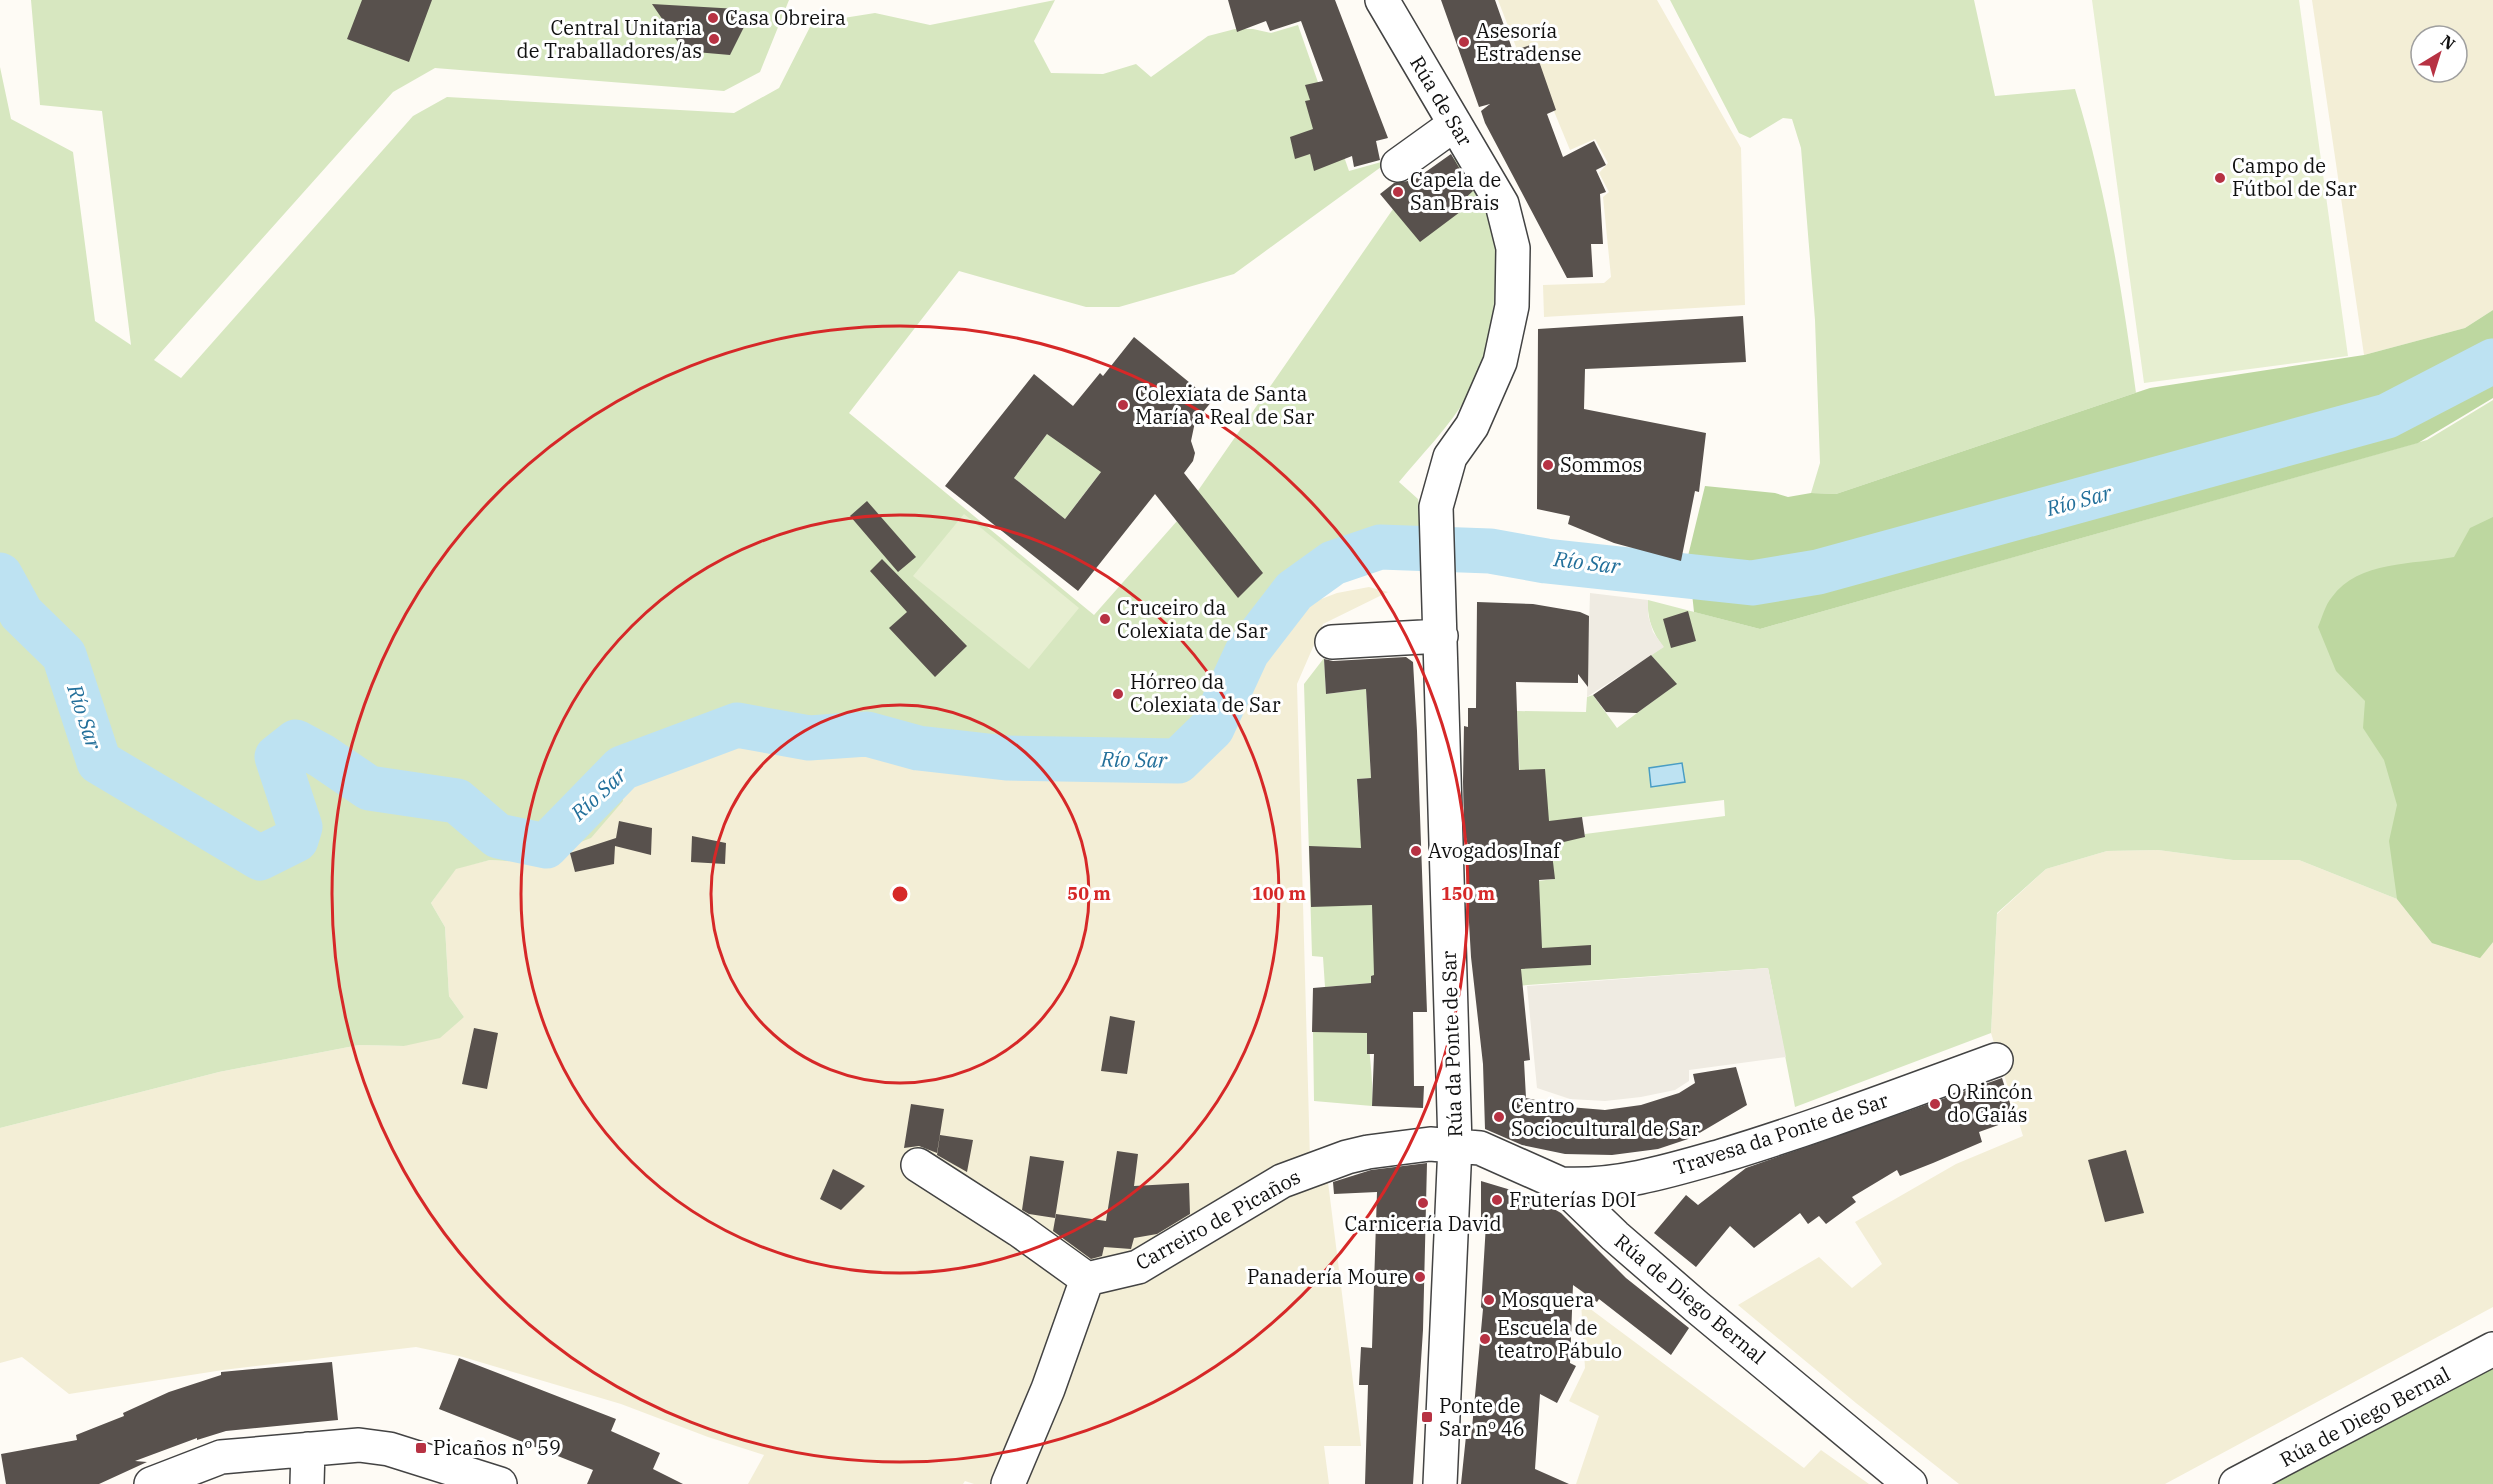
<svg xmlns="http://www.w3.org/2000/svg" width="2493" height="1484" font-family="'IBM Plex Serif',serif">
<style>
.farmland{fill:#f3eed6;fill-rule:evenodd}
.green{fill:#d7e7c0;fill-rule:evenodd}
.forest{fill:#bdd7a0}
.pitch{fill:#e7efd1}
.plaza{fill:#efebe2}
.water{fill:#bde2f2;stroke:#499dc4;stroke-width:1.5}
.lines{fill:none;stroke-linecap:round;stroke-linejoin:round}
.river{stroke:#bde2f2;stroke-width:45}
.building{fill:#58514d;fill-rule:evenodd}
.minor-casing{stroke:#434343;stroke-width:36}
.minor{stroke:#fff;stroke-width:33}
.ring{fill:none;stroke:#d62828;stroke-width:3}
.poi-dot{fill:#b73243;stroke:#fff;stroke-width:2}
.labels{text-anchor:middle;stroke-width:6;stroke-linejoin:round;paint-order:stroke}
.poi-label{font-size:20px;fill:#101010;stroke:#fff;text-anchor:start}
.street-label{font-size:20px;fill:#101010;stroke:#fff}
.water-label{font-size:21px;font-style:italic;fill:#226f9a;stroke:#fff}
.centre{fill:#d62828;stroke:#fff;stroke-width:3}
.ring-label{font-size:18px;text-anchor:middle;font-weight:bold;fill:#d62828;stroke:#fff;stroke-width:6;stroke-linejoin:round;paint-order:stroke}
</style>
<rect width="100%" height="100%" fill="#fefbf5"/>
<path class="farmland" d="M 1498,0 L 1657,0 L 1741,148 L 1745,305 L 1544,317 L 1543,285 L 1604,283 L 1611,277 L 1603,197 L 1609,192 L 1599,173 L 1608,163 L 1595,139 L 1570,150 L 1546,92 L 1535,96 Z
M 2312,0 L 2493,0 L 2493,310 L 2465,328 L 2364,355 ZM 2421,36 L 2457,36 L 2457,72 L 2421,72 Z
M 1369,587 L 1388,592 L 1323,624 L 1297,684 L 1310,1159 L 1328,1182 L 1361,1446 L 1324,1446 L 1329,1484 L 974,1484 L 965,1481 L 963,1484 L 748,1484 L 764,1455 L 708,1437 L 621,1404 L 463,1357 L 416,1347 L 223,1370 L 69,1394 L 22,1357 L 0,1363 L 0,1128 L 219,1072 L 359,1045 L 404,1046 L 464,1017 L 449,996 L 445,927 L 431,903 L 456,868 L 490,860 L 541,863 L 625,774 L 738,730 L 811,746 L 866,742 L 918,755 L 1008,766 L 1183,765 L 1220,728 L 1258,653 L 1308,604 L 1337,593 Z
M 2158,850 L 2233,860 L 2299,860 L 2397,899 L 2432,943 L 2480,957 L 2493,942 L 2493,1307 L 2165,1484 L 1959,1484 L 1856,1403 L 1738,1305 L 1819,1257 L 1852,1288 L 1882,1264 L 1855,1222 L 1956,1164 L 2023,1136 L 1991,1033 L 1997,914 L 2046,869 L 2107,851 Z
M 1581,1302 L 1804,1468 L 1821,1450 L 1869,1484 L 1576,1484 L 1599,1416 L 1569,1401 L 1585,1368 Z"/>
<path class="green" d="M 31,0 L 789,0 L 760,72 L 724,91 L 435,68 L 393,92 L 154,360 L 181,378 L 413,116 L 447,97 L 734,113 L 779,88 L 812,23 L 875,13 L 930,25 L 1055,0 L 1034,41 L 1051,73 L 1103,74 L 1136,64 L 1151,77 L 1208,36 L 1235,29 L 1253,29 L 1271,33 L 1298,25 L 1349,171 L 1392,159 L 1234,274 L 1119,307 L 1086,307 L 959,271 L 849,413 L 1094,615 L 1177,521 L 1393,209 L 1459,154 C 1469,174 1483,194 1490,216 C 1505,259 1492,356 1468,395 C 1450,426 1422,454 1399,482 L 1418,499 L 1425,531 L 1407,529 L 1325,553 L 1289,587 L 1239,651 L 1206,726 L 1174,756 L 1008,751 L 920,740 L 872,725 L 812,729 L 736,715 L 615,764 L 623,801 L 591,838 L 565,848 L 541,863 L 490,860 L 456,869 L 431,903 L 445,927 L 449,996 L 464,1017 L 440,1038 L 404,1046 L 359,1045 L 219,1072 L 0,1128 L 0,67 L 11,119 L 73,152 L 95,321 L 131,345 L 102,111 L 40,105 Z
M 1670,0 L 1974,0 L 1995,96 L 2075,89 C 2106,188 2122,290 2136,393 L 2150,388 L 1836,494 L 1811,493 L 1820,463 L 1815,320 L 1801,148 L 1792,119 L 1783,118 L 1750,138 L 1739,133 Z
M 2493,400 L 2493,942 L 2480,958 L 2432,943 L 2397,899 L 2299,860 L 2233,860 L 2158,850 L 2107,851 L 2046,869 L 1997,913 L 1991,1033 L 1795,1107 L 1768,968 L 1514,986 L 1538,881 L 1554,879 L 1520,784 L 1517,711 L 1586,712 L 1587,697 L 1593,695 L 1617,728 L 1676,684 L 1651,655 L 1663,647 C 1652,631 1647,619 1648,600 L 1760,629 L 2427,440 ZM 1724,800 L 1725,816 L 1585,834 L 1585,837 L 1567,819 Z
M 1056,422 L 1107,464 L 1065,519 L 1014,478 Z
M 1324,658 L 1326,694 L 1366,689 L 1371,778 L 1357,779 L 1359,819 L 1385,975 L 1371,976 L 1371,983 L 1325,987 L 1323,957 L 1312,956 L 1304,684 Z
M 1367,1013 C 1367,1044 1374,1075 1372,1106 L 1314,1101 L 1313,1032 L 1342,1032 Z"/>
<path class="forest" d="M 2493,310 L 2493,398 L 2418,443 L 1760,629 L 1694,612 L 1688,556 L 1705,486 L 1775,493 L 1788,497 L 1811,493 L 1836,494 L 2150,388 L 2364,355 L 2465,328 Z
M 2493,517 L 2493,942 L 2480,958 L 2432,943 L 2397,899 L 2389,841 L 2397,805 L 2384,760 L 2363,728 L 2365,701 L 2336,671 L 2318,627 C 2322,618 2325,605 2332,597 C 2359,560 2413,565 2454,557 L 2470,528 Z
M 2493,1362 L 2493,1484 L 2266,1484 Z"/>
<path class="pitch" d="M 2092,0 L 2299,0 L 2348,356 L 2144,383 Z
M 964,514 L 1079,608 L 1029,669 L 913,576 Z"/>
<path class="plaza" d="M 1590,593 L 1648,600 L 1648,615 L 1653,632 L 1664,647 L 1587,697 Z
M 1768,968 L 1786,1057 L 1689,1070 L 1689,1081 L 1675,1090 L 1641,1097 L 1605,1101 L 1570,1099 L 1537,1088 L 1527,986 Z"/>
<path class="water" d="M 1682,763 L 1685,782 L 1651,787 L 1649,768 Z"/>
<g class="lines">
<path class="river" d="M 0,575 L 21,613 L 64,655 L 99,762 L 260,858 L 296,840 L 300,827 L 277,757 L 296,742 L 322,756 L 369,788 L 457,801 L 498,836 L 546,846 L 622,768 L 737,725 L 809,738 L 867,734 L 918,748 L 1006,758 L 1178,761 L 1212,728 L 1247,652 L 1294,591 L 1333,563 L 1380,547 L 1490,551 L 1546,561 L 1752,583 L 1818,572 L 2387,416 L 2493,361"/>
</g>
<path class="building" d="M 362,0 L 432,0 L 409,62 L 347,39 Z
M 1228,0 L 1335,0 L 1388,138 L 1376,141 L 1380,160 L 1354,167 L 1352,156 L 1314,171 L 1310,154 L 1295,159 L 1290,137 L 1313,129 L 1305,101 L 1310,100 L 1305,85 L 1323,81 L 1301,21 L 1270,31 L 1266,21 L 1237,32 Z
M 1441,0 L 1495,0 L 1513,51 L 1533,44 L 1556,110 L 1547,114 L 1563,157 L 1594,141 L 1606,165 L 1596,170 L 1606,192 L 1600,194 L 1603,244 L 1591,244 L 1593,277 L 1567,278 L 1485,123 L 1481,111 L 1490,104 L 1479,107 Z
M 652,4 L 738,9 L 747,21 L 730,55 L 684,51 Z
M 1451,154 L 1473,191 L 1459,204 L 1464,209 L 1420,242 L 1380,194 L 1394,183 L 1408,181 L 1410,183 Z
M 1743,316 L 1746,362 L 1585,369 L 1584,409 L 1706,433 L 1699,492 L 1695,491 L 1681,561 L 1614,543 L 1568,524 L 1570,516 L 1537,509 L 1538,329 Z
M 1134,337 L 1212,401 L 1195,422 L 1191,441 L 1195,453 L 1193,461 L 1184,473 L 1263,573 L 1238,598 L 1155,494 L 1078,591 L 945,486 L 1034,374 L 1073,406 L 1100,373 L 1103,376 ZM 1047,434 L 1101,472 L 1065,519 L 1014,478 Z
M 867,501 L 916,557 L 898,572 L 850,516 Z
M 882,559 L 967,646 L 935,677 L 889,628 L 907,612 L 870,571 Z
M 1477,602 L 1533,604 L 1580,612 L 1589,616 L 1588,687 L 1578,674 L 1578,683 L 1516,682 L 1519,770 L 1545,769 L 1549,821 L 1582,817 L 1585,837 L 1551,845 L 1555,879 L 1539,880 L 1542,948 L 1591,945 L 1591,965 L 1521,969 L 1530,1060 L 1524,1061 L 1526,1098 L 1569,1107 L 1605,1110 L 1641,1105 L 1679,1093 L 1695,1083 L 1693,1074 L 1736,1067 L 1747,1105 L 1691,1138 L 1658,1149 L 1612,1155 L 1565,1154 L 1522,1145 L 1485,1129 L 1483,1064 L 1471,957 L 1467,888 L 1466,865 L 1472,863 L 1464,829 L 1463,782 L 1464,726 L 1468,727 L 1468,708 L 1476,708 Z
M 1688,611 L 1696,641 L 1671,648 L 1663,619 Z
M 1651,655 L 1677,684 L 1637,713 L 1606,712 L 1593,695 Z
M 1406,657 L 1413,662 L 1417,731 L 1427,1012 L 1413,1012 L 1414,1086 L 1424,1086 L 1423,1108 L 1372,1106 L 1374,1054 L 1367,1054 L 1367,1033 L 1312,1032 L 1313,988 L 1371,983 L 1371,976 L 1374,975 L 1372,905 L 1311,907 L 1309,846 L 1361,848 L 1357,779 L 1371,778 L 1366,689 L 1326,694 L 1324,659 L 1333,661 Z
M 619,821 L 652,828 L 651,855 L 615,846 L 614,864 L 575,872 L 570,853 L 616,838 Z
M 692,836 L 726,843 L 725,864 L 691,862 Z
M 1110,1016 L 1135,1021 L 1127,1074 L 1101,1071 Z
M 474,1028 L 498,1033 L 487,1089 L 462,1084 Z
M 2002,1078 L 2015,1119 L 1979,1132 L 1982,1142 L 1933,1163 L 1900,1176 L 1897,1170 L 1852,1197 L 1856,1202 L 1826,1224 L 1819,1216 L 1808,1224 L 1800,1213 L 1754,1248 L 1730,1226 L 1696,1267 L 1654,1233 L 1686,1195 L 1698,1205 L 1746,1168 Z
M 911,1104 L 944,1109 L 937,1153 L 919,1146 L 904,1148 Z
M 940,1135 L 973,1140 L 967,1172 L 937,1155 Z
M 2126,1150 L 2144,1213 L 2105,1222 L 2088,1160 Z
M 1117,1151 L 1138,1154 L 1134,1186 L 1189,1183 L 1190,1214 L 1157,1234 L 1134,1238 L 1131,1249 L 1104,1247 L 1102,1256 L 1091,1259 L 1053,1231 L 1056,1214 L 1106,1221 Z
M 1030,1156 L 1064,1161 L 1055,1218 L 1029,1214 L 1022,1210 Z
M 1427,1163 L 1423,1330 L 1413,1484 L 1365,1484 L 1368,1385 L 1359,1385 L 1361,1347 L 1372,1348 L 1377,1192 L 1334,1194 L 1333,1182 L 1371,1170 Z
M 833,1169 L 865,1186 L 841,1210 L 820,1199 Z
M 1481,1181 L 1531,1196 L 1561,1213 L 1626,1278 L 1689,1328 L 1671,1355 L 1599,1299 L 1597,1302 L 1573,1285 L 1570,1363 L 1576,1366 L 1557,1403 L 1540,1394 L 1535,1469 L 1569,1484 L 1461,1484 L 1466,1436 L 1471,1439 L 1483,1309 L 1481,1307 L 1486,1224 L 1481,1222 Z
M 459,1358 L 616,1419 L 611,1431 L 660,1453 L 653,1469 L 683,1484 L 587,1484 L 593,1470 L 439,1409 Z
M 332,1362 L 338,1420 L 226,1431 L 197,1440 L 197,1438 L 135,1461 L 147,1462 L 99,1484 L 6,1484 L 1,1454 L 77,1440 L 76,1435 L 124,1416 L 123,1413 L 169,1392 L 221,1375 L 221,1372 Z"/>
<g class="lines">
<defs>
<path id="minor" d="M 1382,0 L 1502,204 L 1513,248 L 1512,306 L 1500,362 L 1472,426 L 1450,457 L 1436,507 L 1455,1145 L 1440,1484
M 1398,165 L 1455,124
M 1332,642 L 1441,636
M 918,1165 L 1019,1230 L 1087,1279 L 1138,1267 L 1282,1181 L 1347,1157 L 1368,1152 L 1430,1144 L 1480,1148 L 1561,1184 L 1615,1236 L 1697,1307 L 1910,1484
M 1561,1184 C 1616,1187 1669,1171 1721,1156 C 1814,1128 1905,1093 1996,1060
M 151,1484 L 221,1457 L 359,1445 L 389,1449 L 500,1484
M 307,1484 L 308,1449
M 1008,1484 L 1048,1389 L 1087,1279
M 2236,1484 L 2493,1349"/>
</defs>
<use href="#minor" class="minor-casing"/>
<use href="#minor" class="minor"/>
</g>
<g class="ring">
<circle cx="900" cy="894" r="189"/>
<circle cx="900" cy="894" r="379"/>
<circle cx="900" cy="894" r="568"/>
</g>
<g class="poi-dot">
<circle cx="713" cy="18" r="6"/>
<circle cx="714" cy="39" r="6"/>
<circle cx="1464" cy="42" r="6"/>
<circle cx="2220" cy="178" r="6"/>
<circle cx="1398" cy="192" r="6"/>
<circle cx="1123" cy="405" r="6"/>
<circle cx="1548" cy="465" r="6"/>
<circle cx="1105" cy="619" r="6"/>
<circle cx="1118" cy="694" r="6"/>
<circle cx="1416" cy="851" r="6"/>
<circle cx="1935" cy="1104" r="6"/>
<circle cx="1499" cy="1117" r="6"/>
<circle cx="1497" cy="1200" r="6"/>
<circle cx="1423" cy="1203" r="6"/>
<circle cx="1420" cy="1277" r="6"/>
<circle cx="1489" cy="1300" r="6"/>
<circle cx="1485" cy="1339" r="6"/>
<rect x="1421" y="1411" width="12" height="12" rx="3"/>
<rect x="415" y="1442" width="12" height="12" rx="3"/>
</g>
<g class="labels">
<g class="poi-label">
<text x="725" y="25">Casa Obreira</text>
<text x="702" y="35" text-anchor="end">Central Unitaria<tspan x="702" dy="23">de Traballadores/as</tspan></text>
<text x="1476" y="38">Asesoría<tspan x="1476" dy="23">Estradense</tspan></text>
<text x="2232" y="173">Campo de<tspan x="2232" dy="23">Fútbol de Sar</tspan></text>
<text x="1410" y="187">Capela de<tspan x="1410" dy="23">San Brais</tspan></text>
<text x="1135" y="401">Colexiata de Santa<tspan x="1135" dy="23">María a Real de Sar</tspan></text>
<text x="1560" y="472">Sommos</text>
<text x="1117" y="615">Cruceiro da<tspan x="1117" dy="23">Colexiata de Sar</tspan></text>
<text x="1130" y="689">Hórreo da<tspan x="1130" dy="23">Colexiata de Sar</tspan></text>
<text x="1428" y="858">Avogados Inaf</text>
<text x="1947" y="1099">O Rincón<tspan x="1947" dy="23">do Gaiás</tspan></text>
<text x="1511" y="1113">Centro<tspan x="1511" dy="23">Sociocultural de Sar</tspan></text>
<text x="1509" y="1207">Fruterías DOI</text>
<text x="1423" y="1231" text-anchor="middle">Carnicería David</text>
<text x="1408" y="1284" text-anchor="end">Panadería Moure</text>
<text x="1501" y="1307">Mosquera</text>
<text x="1497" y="1335">Escuela de<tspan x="1497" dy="23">teatro Pábulo</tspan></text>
<text x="1439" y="1413">Ponte de<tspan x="1439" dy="23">Sar nº 46</tspan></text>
<text x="433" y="1455">Picaños nº 59</text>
</g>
<g class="street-label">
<text transform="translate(1441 101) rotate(59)" y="7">Rúa de Sar</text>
<text transform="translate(1452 1044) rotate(-92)" y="7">Rúa da Ponte de Sar</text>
<text transform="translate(1781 1134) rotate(-18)" y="7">Travesa da Ponte de Sar</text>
<text transform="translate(1218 1220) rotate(-29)" y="7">Carreiro de Picaños</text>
<text transform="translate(1690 1299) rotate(40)" y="7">Rúa de Diego Bernal</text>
<text transform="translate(2365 1417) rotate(-28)" y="7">Rúa de Diego Bernal</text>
</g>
<g class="water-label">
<text transform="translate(2079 501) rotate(-15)" y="7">Río Sar</text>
<text transform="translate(1587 563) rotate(7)" y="7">Río Sar</text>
<text transform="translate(84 717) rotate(72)" y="7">Río Sar</text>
<text transform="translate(1134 760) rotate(1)" y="7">Río Sar</text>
<text transform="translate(599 794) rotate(-43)" y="7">Río Sar</text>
</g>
</g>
<circle cx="900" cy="894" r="9" class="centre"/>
<g class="ring-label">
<text x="1089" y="900">50 m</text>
<text x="1279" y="900">100 m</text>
<text x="1468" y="900">150 m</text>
</g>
<g transform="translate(2439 54) rotate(38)"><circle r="28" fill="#ffffff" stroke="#9f9f9f" stroke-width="1.5"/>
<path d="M0-4.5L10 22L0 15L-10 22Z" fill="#b73243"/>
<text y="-9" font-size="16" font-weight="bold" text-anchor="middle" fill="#101010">N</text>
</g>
</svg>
